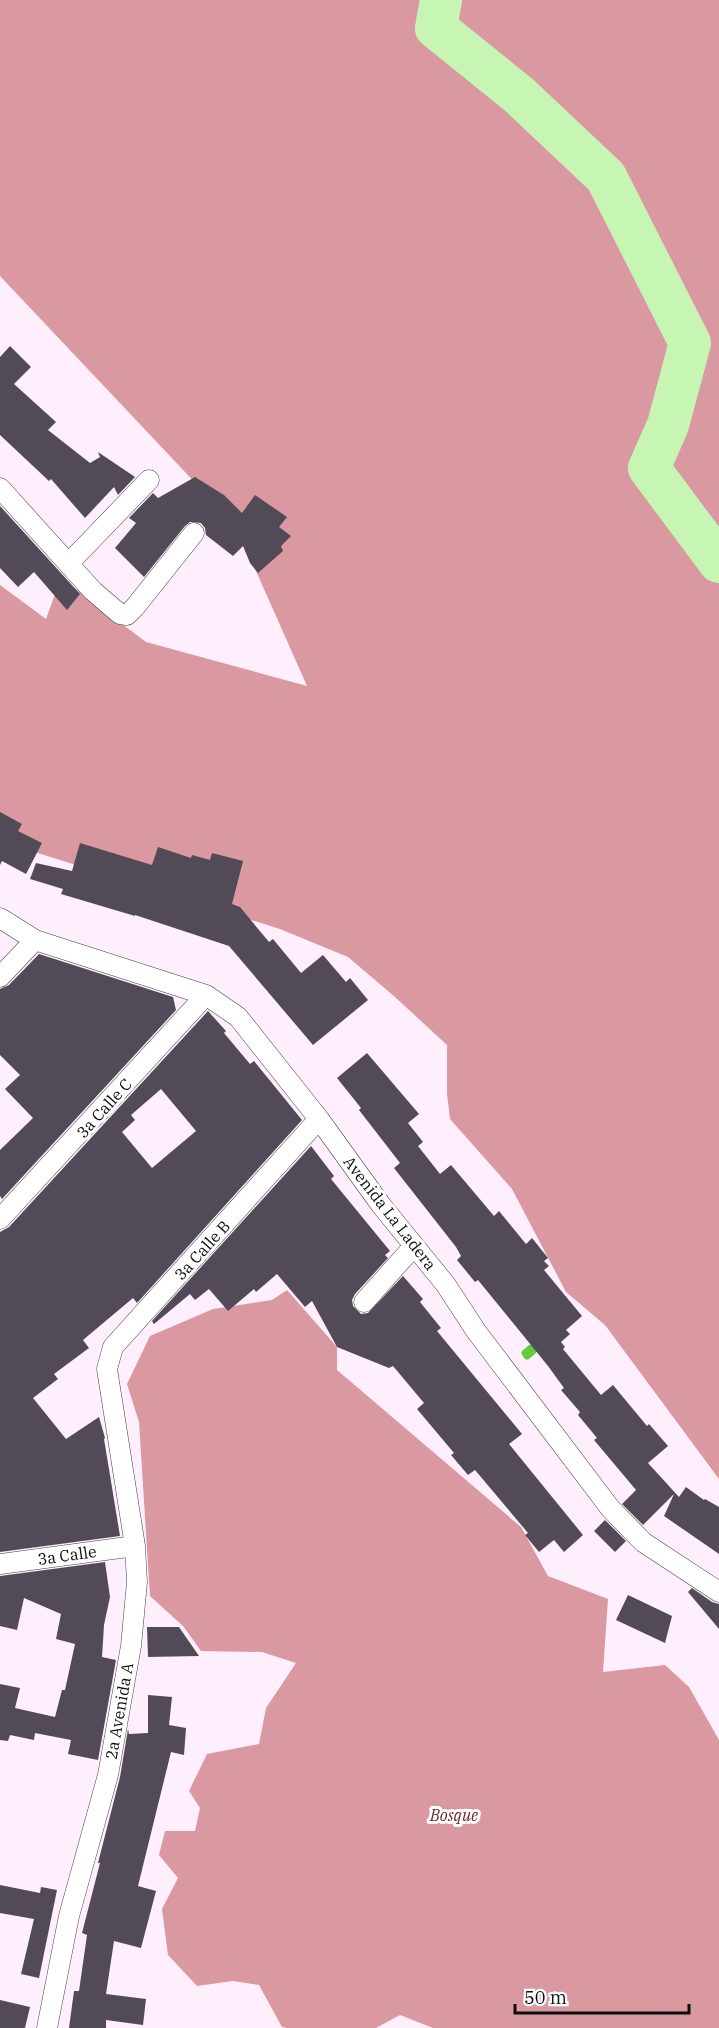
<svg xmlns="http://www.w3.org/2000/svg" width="719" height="2028" font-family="'IBM Plex Serif',serif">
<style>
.forest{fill:#da98a0}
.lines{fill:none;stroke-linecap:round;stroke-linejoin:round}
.stream{stroke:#62cd3b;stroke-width:7}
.river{stroke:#c7f6b4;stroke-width:42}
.building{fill:#534a57;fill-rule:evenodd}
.street-casing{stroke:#414141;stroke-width:21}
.street{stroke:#fff;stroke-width:20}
.labels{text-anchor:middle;stroke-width:6;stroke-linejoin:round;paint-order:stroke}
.street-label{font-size:16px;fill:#0e0e0e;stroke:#fff}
.park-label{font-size:16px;font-style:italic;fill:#66271e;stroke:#fff}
</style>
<rect width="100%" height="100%" fill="#ffeffd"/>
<path class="forest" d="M 0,0 L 719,0 L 719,1479 L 605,1325 L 566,1292 L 512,1189 L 450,1119 L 447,1094 L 447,1045 L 395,997 L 348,957 L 280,929 L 25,849 L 0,830 L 0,585 L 46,619 L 61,578 L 146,642 L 307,686 L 236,526 L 0,276 Z
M 287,1290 L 337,1347 L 337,1370 L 521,1527 L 548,1576 L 608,1599 L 603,1672 L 665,1665 L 689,1687 L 719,1740 L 719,2028 L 433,2028 L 400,2015 L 376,2028 L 287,2028 L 282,2027 L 259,1985 L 233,1981 L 197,1986 L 168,1955 L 162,1909 L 178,1878 L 159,1855 L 165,1831 L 195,1831 L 200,1808 L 189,1791 L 207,1754 L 259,1744 L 266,1708 L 296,1663 L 262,1652 L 201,1651 L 183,1626 L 150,1596 L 139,1422 L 127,1384 L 150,1336 L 213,1309 L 272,1300 Z"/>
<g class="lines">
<path class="stream" d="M 531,1348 L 533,1351 L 527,1356 L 525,1353 Z"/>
<path class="river" d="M 441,0 L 436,28 L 519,95 L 606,177 L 690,343 L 668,425 L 649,468 L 719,562"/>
</g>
<path class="building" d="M 10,346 L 31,367 L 14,384 L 56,422 L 48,430 L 90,463 L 100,457 L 98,452 L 135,477 L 118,495 L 114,487 L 85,518 L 51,479 L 49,481 L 0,435 L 0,357 Z
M 195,477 L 224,495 L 242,513 L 255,495 L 287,517 L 279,527 L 291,536 L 281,546 L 283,551 L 258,573 L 250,563 L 243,546 L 233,556 L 206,535 L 205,528 L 201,523 L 190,522 L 185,526 L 144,577 L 115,548 L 136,523 L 129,518 L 153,493 L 158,498 Z
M 0,506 L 80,594 L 67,610 L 34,572 L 18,587 L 0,568 Z
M 0,812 L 22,824 L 18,831 L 42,843 L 26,874 L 2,861 L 0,865 Z
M 80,843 L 152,865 L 158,847 L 191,858 L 192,855 L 210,860 L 212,853 L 243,861 L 232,904 L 240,907 L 269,942 L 273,939 L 301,973 L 323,955 L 346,982 L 350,978 L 368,1000 L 313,1045 L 229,946 L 135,915 L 135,916 L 61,894 L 63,889 L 30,879 L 36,863 L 72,871 Z
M 39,954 L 173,997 L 176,1010 L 2,1199 L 0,1196 L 0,1150 L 33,1118 L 5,1089 L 20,1075 L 0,1055 L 0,989 L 9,985 Z
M 208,1011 L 226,1031 L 224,1033 L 250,1064 L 254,1061 L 302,1120 L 137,1303 L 133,1298 L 83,1340 L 89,1348 L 54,1374 L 58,1379 L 33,1398 L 66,1439 L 99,1417 L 105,1438 L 104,1439 L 120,1536 L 0,1552 L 0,1232 L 9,1227 ZM 161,1089 L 196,1131 L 152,1168 L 122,1132 L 135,1120 L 131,1115 Z
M 367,1053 L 419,1114 L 408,1123 L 423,1142 L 418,1146 L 440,1174 L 451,1165 L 494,1216 L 499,1211 L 526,1244 L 532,1238 L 548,1258 L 544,1261 L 549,1266 L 544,1270 L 582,1316 L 566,1330 L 570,1334 L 561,1342 L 565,1347 L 563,1349 L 601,1395 L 613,1385 L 647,1426 L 649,1424 L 668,1446 L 648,1463 L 679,1497 L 686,1487 L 704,1500 L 705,1499 L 719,1507 L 719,1554 L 664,1516 L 674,1494 L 643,1525 L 622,1504 L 636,1490 L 594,1440 L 597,1438 L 578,1415 L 580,1412 L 561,1390 L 564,1388 L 548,1366 L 478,1280 L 475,1282 L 457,1260 L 461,1256 L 456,1247 L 394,1168 L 400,1163 L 359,1110 L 361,1108 L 337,1078 Z
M 311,1146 L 334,1176 L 331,1179 L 390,1251 L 385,1255 L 388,1258 L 355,1294 L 352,1300 L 353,1306 L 361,1314 L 368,1313 L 403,1276 L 423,1299 L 420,1302 L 441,1328 L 437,1331 L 522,1434 L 509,1444 L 583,1535 L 564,1552 L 554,1540 L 539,1552 L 525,1535 L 528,1533 L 475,1470 L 468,1475 L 451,1455 L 454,1453 L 417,1409 L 424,1403 L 393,1366 L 389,1368 L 337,1347 L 312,1301 L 305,1307 L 277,1274 L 256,1292 L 254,1289 L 228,1311 L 209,1289 L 195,1300 L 190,1294 L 154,1324 L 152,1321 Z
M 605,1520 L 626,1541 L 615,1552 L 594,1531 Z
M 105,1562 L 110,1597 L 104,1625 L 102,1657 L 116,1660 L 98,1760 L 68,1754 L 71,1740 L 35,1733 L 34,1740 L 10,1735 L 8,1741 L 0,1740 L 0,1684 L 20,1688 L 15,1708 L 55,1717 L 62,1690 L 65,1690 L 75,1644 L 56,1639 L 61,1614 L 24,1598 L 17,1630 L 0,1626 L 0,1576 Z
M 692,1588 L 712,1602 L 719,1604 L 719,1629 L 688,1592 Z
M 628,1595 L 672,1616 L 665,1643 L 616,1620 Z
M 147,1627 L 179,1627 L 199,1656 L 148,1657 Z
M 148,1695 L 172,1697 L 169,1725 L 186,1728 L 184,1755 L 171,1752 L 138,1886 L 156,1891 L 141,1948 L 114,1941 L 106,1994 L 146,1999 L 143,2025 L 106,2020 L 106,2028 L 69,2028 L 74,1991 L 79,1991 L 87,1935 L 82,1933 L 100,1863 L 98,1863 L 120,1777 L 128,1729 L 129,1734 L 148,1733 Z
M 0,1885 L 40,1893 L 41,1887 L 57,1890 L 39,1978 L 21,1974 L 34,1919 L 0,1913 Z
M 0,2000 L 30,2007 L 25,2028 L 0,2028 Z"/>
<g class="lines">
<defs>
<path id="street" d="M 0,488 L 93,591 L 120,614 L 127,615 L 135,607 L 194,533
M 69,563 L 149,480
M 0,918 L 35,940 L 206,995 L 238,1017 L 319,1119 L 381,1205 L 446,1285 L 476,1331 L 610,1508 L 643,1542 L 719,1592
M 0,977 L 35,940
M 0,1219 L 206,995
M 364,1302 L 414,1246
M 0,1564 L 135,1546
M 47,2028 L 69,1916 L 108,1775 L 131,1646 L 137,1582 L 135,1546 L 107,1369 L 113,1347 L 319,1119"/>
</defs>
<use href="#street" class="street-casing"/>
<use href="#street" class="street"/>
</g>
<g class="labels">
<g class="street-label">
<text transform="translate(104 1108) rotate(-48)" y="6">3a Calle C</text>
<text transform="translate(390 1213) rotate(52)" y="6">Avenida La Ladera</text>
<text transform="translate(202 1250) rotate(-48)" y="6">3a Calle B</text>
<text transform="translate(67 1555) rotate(-8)" y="6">3a Calle</text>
<text transform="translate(119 1711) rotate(-80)" y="6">2a Avenida A</text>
</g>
<g class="park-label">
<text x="454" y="1821">Bosque</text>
</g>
</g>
<path d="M515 2004v9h174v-9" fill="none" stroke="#0e0e0e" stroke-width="3"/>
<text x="524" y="2004" font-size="18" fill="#0e0e0e" stroke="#ffffff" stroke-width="4.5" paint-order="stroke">50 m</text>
</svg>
